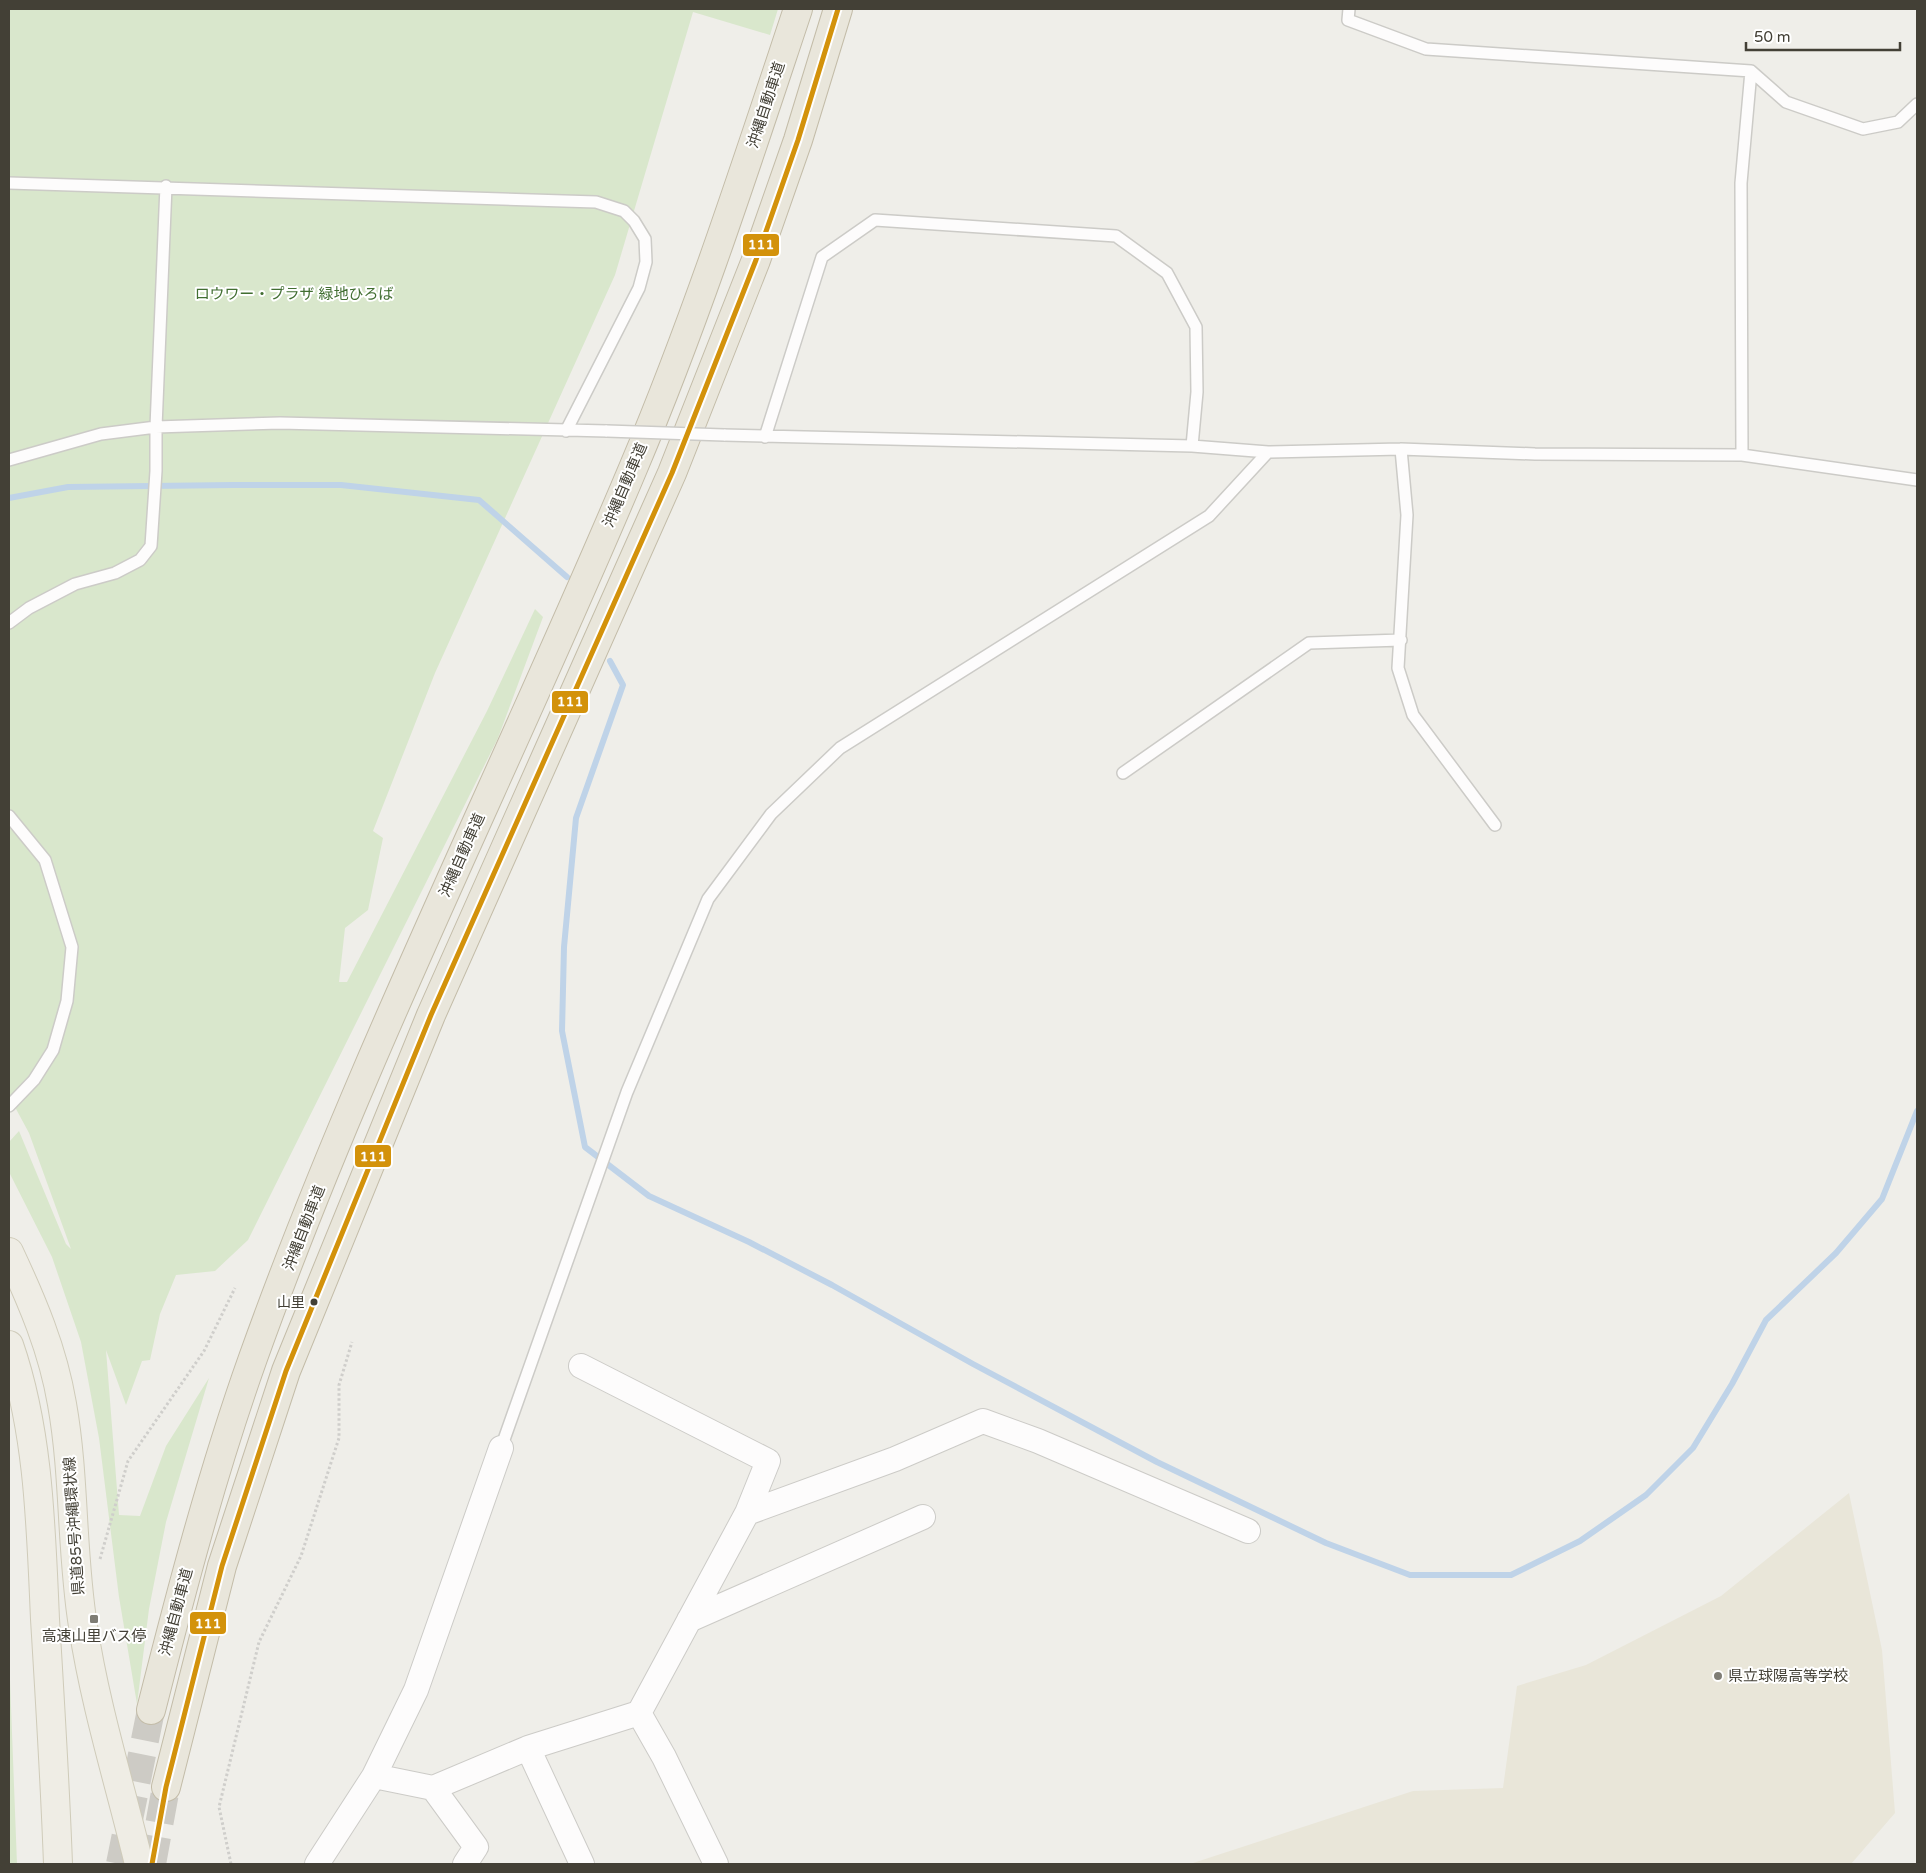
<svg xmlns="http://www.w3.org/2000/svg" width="1926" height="1873" font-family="'Varela Round','Noto Sans JP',sans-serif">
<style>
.education{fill:#e9e6d9}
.green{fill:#d9e7cc}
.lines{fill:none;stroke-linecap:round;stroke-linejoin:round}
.stream{stroke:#bfd3e8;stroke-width:6}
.motorway-tunnel{stroke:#cdcbc5;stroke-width:28;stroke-dasharray:28 14;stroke-linecap:butt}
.service-casing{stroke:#cccbc7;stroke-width:14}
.minor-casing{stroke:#cccbc7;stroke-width:26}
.primary-casing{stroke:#cfcbb9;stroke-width:30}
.motorway-casing{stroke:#c3bca8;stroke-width:30}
.path{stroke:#cfcecb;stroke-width:3;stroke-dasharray:2.5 2.5;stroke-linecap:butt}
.service{stroke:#fdfcfc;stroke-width:11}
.minor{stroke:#fdfcfc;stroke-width:24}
.primary{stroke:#efede5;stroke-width:28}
.motorway{stroke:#e9e6db;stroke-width:28}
.service-bridge-casing{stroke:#cccbc7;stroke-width:14;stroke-linecap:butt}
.service-bridge{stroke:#fdfcfc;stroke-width:11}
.bus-1-casing{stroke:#fff;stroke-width:9}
.bus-1{stroke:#d3920b;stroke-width:5}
.bus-dot{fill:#434036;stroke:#fff;stroke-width:2}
.poi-dot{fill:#7f7d75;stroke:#fff;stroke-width:2}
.labels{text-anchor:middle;stroke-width:4;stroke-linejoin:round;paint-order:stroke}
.bus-label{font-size:14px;fill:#434036;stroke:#fff;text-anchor:end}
.street-label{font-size:15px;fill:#434036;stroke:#fff}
.park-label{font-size:15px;fill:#416e31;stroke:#fff}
.poi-label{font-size:15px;fill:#434036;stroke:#fff}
.line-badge{stroke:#fff;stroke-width:2}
.badge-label{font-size:14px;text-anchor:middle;font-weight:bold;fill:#fff}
</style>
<rect width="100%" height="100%" fill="#efeee9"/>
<path class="education" d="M 1849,1493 L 1882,1650 L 1895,1813 L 1851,1864 L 1190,1864 L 1413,1791 L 1503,1788 L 1517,1686 L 1586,1665 L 1721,1596 Z"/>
<path class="green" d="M 9,9 L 778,9 L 770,35 L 693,12 L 615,275 L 435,673 L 373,831 L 383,838 L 368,910 L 345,928 L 339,982 L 347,982 L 487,711 L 535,609 L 543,617 L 498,738 L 248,1240 L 215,1271 L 176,1275 L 160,1314 L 150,1360 L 142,1361 L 126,1405 L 106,1350 L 119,1515 L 140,1516 L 166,1446 L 209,1378 L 166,1522 L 149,1609 L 137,1704 L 119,1597 L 99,1438 L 81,1342 L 52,1257 L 9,1172 L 9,1142 L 19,1131 L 66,1244 L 71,1249 L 29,1133 L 9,1096 Z
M 9,1517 L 10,1680 L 17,1864 L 9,1864 Z"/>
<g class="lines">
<path class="stream" d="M 9,498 L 68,487 L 233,485 L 341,485 L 479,500 L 567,577
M 610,661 L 623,685 L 576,818 L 564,947 L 562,1031 L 585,1147 L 649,1196 L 749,1242 L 832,1285 L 973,1364 L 1157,1462 L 1326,1543 L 1410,1575 L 1511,1575 L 1580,1541 L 1646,1495 L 1693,1448 L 1732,1384 L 1766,1320 L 1836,1253 L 1882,1199 L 1917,1111"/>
<path class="motorway-tunnel" d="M 120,1864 L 151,1710
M 152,1864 L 166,1787"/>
<defs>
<path id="service" d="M 1349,9 L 1348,20 L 1426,49 L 1751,71 L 1786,102 L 1863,129 L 1898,122 L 1917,104
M 9,183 L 596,202 L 624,211 L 634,221 L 645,239 L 646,262 L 639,288 L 566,431
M 724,435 L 1192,446 L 1268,452 L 1401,449 L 1535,454 L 1742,455 L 1917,480
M 765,437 L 822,257 L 875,220 L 1116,236 L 1167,273 L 1196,327 L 1197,392 L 1192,446
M 1401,449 L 1407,515 L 1398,668 L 1413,715 L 1495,825
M 1742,455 L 1741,183 L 1751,71
M 9,460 L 101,434 L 156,427 L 280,423 L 607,431
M 9,623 L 29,608 L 75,584 L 115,573 L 140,560 L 151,546 L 156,471 L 156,427 L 166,186
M 1123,773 L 1309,643 L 1401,640
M 9,816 L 45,860 L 72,947 L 67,1001 L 53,1050 L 34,1080 L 9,1106
M 501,1448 L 627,1092 L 708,899 L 771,814 L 840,748 L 1209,516 L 1268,452"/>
<path id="minor" d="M 747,1513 L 895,1459 L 983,1421 L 1038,1441 L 1248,1531
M 689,1620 L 923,1517
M 639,1713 L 664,1757 L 716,1864
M 528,1748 L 582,1864
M 374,1776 L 433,1788
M 317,1864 L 374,1776 L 416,1690 L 501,1448
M 465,1864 L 476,1847 L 433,1788 L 528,1748 L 639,1713 L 747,1513 L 768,1461 L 581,1366"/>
<path id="primary" d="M 9,1252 C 32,1301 53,1350 62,1404 C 75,1477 71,1552 83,1626 C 95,1706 120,1785 139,1864
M 9,1345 C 39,1431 41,1529 45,1619 C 50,1700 55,1782 58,1864"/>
<path id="motorway" d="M 151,1710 C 181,1592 212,1473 253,1358 C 362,1053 509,764 634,466 C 697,317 747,162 798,9
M 166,1787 L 222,1566 L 286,1371 L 431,1015 L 672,473 L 756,260 L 798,140 L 838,9"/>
</defs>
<use href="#service" class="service-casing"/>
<use href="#minor" class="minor-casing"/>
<use href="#primary" class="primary-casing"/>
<use href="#motorway" class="motorway-casing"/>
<path class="path" d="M 100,1559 L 128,1461 L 204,1351 L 235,1288
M 231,1864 L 219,1807 L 259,1642 L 301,1556 L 339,1438 L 339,1385 L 352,1342"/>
<use href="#service" class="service"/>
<use href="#minor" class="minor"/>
<use href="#primary" class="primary"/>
<use href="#motorway" class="motorway"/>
<defs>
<path id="service-bridge" d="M 607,431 L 724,435"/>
</defs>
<use href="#service-bridge" class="service-bridge-casing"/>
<use href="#service-bridge" class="service-bridge"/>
<defs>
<path id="bus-1" d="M 152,1864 L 166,1787 L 222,1566 L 286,1371 L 431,1015 L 672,473 L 756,260 L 798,140 L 838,9"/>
</defs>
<use href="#bus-1" class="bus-1-casing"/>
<use href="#bus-1" class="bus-1"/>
</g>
<circle class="bus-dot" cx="314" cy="1302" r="4.5"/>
<g class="poi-dot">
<rect x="89" y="1614" width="10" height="10" rx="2.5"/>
<circle cx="1718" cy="1676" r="5"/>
</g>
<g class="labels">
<g class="bus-label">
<text x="305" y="1307">山里</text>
</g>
<g class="street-label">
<text transform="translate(766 105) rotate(-72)" y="5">沖縄自動車道</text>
<text transform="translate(625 485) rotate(-67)" y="5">沖縄自動車道</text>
<text transform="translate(462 855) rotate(-66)" y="5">沖縄自動車道</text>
<text transform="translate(304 1228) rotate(-69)" y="5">沖縄自動車道</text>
<text transform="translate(74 1526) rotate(-94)" y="5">県道85号沖縄環状線</text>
<text transform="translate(176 1612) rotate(-75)" y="5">沖縄自動車道</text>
</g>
<g class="park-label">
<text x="294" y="299">ロウワー・プラザ 緑地ひろば</text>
</g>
<g class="poi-label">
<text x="94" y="1641">高速山里バス停</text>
<text x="1728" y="1681" text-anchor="start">県立球陽高等学校</text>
</g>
</g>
<g class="line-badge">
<rect x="742" y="233" width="38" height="24" rx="5" fill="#d3920b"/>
<rect x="551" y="690" width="38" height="24" rx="5" fill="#d3920b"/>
<rect x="354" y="1144" width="38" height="24" rx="5" fill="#d3920b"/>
<rect x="189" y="1611" width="38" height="24" rx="5" fill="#d3920b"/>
</g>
<g class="badge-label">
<text x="761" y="249">111</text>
<text x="570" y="706">111</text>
<text x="373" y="1161">111</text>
<text x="208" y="1628">111</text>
</g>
<rect width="1926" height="1873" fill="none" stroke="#434036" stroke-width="20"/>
<path d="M1746 42v8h154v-8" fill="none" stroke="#434036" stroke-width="2.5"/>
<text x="1754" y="42" font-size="15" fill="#434036" stroke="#ffffff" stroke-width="4" paint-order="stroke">50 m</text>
</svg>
